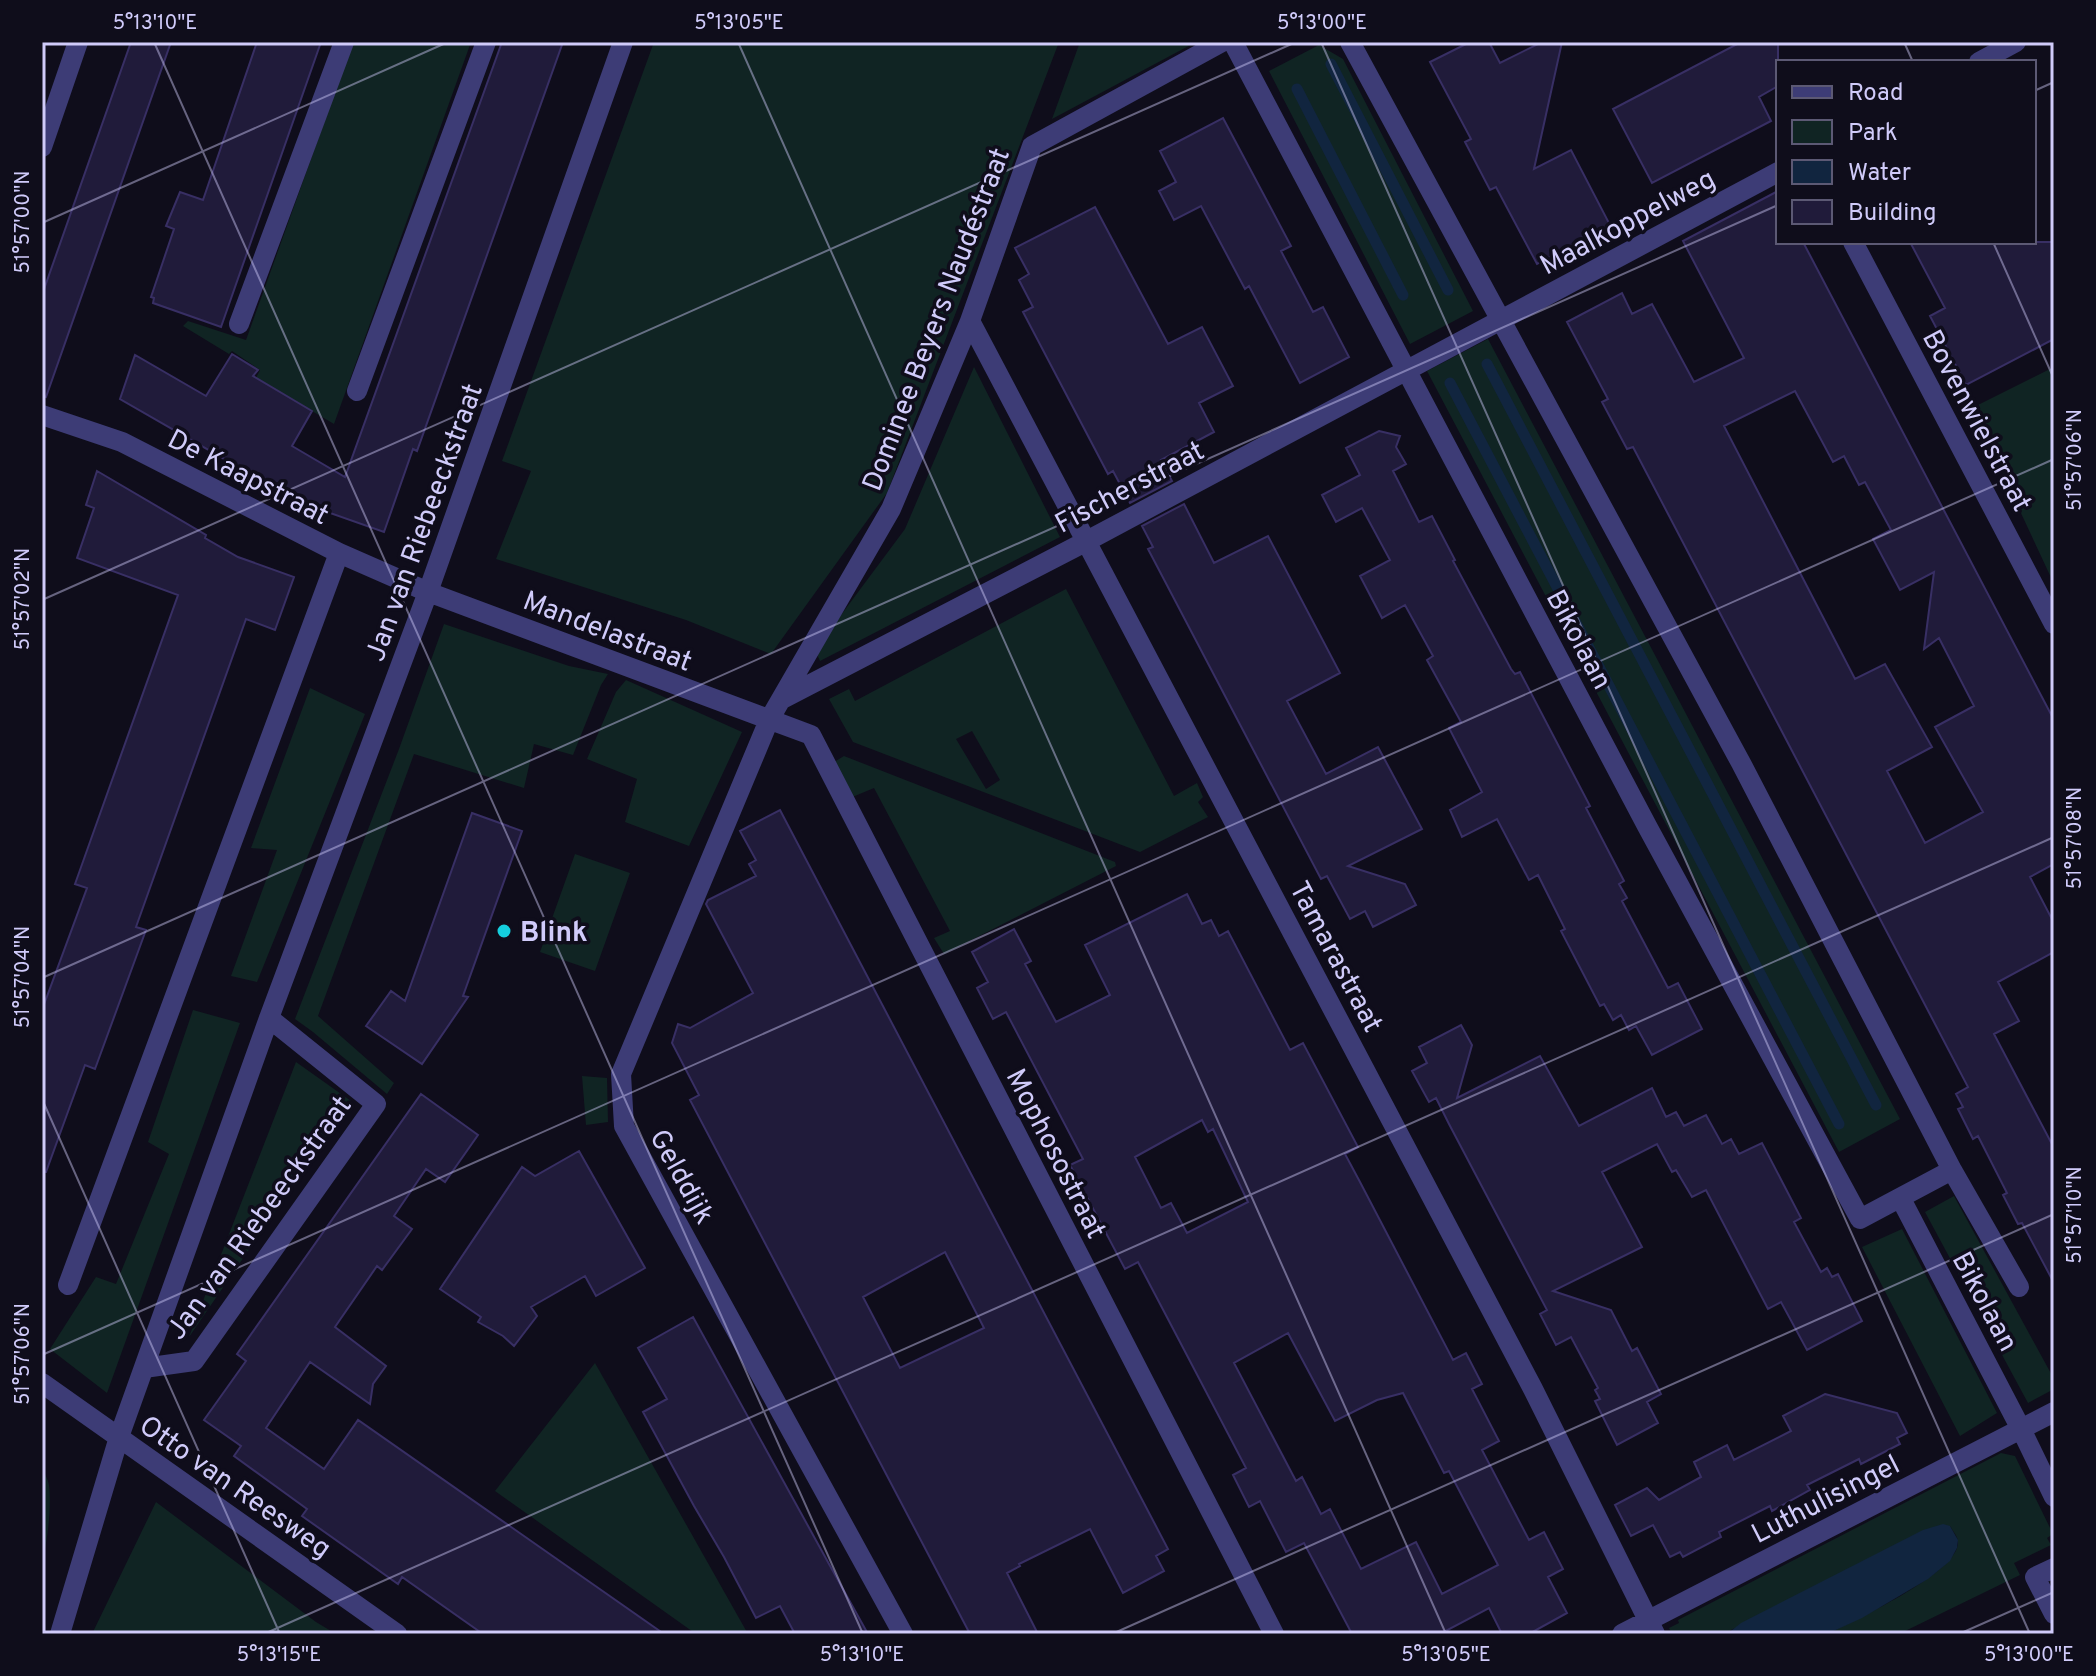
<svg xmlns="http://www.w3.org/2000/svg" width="2096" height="1676" font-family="Overpass,sans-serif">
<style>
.green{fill:#102423;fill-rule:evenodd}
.water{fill:#11253f}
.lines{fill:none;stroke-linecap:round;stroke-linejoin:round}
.stream{stroke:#11253f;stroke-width:11}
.building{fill:#201b3a;stroke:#382f64;stroke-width:2;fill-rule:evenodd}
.minor{stroke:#3d3c76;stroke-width:20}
.ticks{fill:none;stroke:#d0cbfa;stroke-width:2;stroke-opacity:0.45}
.poi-dot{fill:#14cede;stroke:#0f0d1b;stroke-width:3}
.labels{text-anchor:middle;stroke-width:7;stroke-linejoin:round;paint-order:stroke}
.street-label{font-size:28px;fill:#d0cbfa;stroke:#0f0d1b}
.poi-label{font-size:28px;font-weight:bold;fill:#d0cbfa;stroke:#0f0d1b;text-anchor:start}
.neatline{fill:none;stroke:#d0cbfa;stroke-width:3}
.ticks-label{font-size:20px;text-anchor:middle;fill:#d0cbfa}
</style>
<rect width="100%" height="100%" fill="#0f0d1b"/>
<path class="green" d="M 353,42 L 471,42 L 334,424 L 256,378 L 260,370 L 232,351 L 229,354 L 183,326 L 188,321 L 246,340 Z
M 654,42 L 1059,42 L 887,493 L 771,654 L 686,620 L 496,559 L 531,471 L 502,461 Z
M 1080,42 L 1196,42 L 1052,119 Z
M 1319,45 L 1343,59 L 1473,311 L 1410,344 L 1269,71 Z
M 1488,339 L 1900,1119 L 1839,1152 L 1427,371 Z
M 974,367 L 1060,537 L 820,661 L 815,650 L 905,529 Z
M 2054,367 L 2054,584 L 1972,408 Z
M 1066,589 L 1174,796 L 1197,783 L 1203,797 L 1198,802 L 1208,817 L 1140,852 L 853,742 L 829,699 L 849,689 L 855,701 ZM 972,731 L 1000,780 L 986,789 L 956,739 Z
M 444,624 L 569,666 L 608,674 L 601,685 L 573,755 L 534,744 L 524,788 L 414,754 L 318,1016 L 394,1083 L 387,1094 L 313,1032 L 295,1019 L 399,749 Z
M 626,680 L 742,732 L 689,846 L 625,822 L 637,779 L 587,759 L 616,692 Z
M 310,688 L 365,714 L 257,982 L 231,976 L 277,850 L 251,848 Z
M 844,756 L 1115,862 L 1116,866 L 944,954 L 934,938 L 950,931 L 874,788 L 850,798 L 831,764 Z
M 575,854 L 630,873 L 595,971 L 540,952 Z
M 193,1010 L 240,1023 L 107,1393 L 50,1349 L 96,1277 L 116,1284 L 169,1154 L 148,1142 Z
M 296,1062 L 351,1101 L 189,1337 Z
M 582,1076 L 607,1078 L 608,1122 L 586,1125 Z
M 1954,1196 L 2054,1379 L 2054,1389 L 2028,1403 L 1925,1212 Z
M 1902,1229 L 1997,1413 L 1960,1436 L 1862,1247 Z
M 595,1363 L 748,1634 L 696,1634 L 495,1491 Z
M 2001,1453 L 2015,1456 L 2053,1534 L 2047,1538 L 2051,1545 L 2014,1563 L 2020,1575 L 1899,1634 L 1827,1634 C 1852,1622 1960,1572 1958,1542 C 1958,1537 1953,1531 1950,1526 L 1731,1630 L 1727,1634 L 1672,1634 L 1669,1628 L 1679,1623 L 1678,1620 Z
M 42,1467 C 44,1473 48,1479 49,1485 C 52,1508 47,1542 42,1564 Z
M 156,1502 L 316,1622 L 336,1634 L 92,1634 Z"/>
<path class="water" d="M 1943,1524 L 1950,1526 L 1958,1540 L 1957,1548 L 1950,1561 L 1928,1579 L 1862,1618 L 1827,1634 L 1727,1634 L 1741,1623 L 1923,1530 Z"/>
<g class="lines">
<path class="stream" d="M 1331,64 L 1448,290
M 1297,89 L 1403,295
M 1487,364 L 1876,1105
M 1450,383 L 1839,1124"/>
</g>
<path class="building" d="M 131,42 L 171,42 L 46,397 L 42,396 L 42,295 Z
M 257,42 L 321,42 L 221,327 L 153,303 L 154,298 L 151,297 L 174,229 L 166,226 L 180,192 L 203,200 Z
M 502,42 L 563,42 L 417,451 L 413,449 L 384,532 L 299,502 L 120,399 L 135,355 L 206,396 L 232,354 L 258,370 L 253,376 L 312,411 L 292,446 L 345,477 Z
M 1470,42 L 1489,42 L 1500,63 L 1542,42 L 1562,42 L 1534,169 L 1571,150 L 1610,225 L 1537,264 L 1496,187 L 1490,190 L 1465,142 L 1471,139 L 1430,62 Z
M 1741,42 L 1778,42 L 1778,86 L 1759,97 L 1771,121 L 1652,183 L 1613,109 Z
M 1223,118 L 1291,246 L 1281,251 L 1313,312 L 1323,307 L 1349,357 L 1300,383 L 1249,286 L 1245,289 L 1201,206 L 1174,220 L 1159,191 L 1176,182 L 1160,151 Z
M 1778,191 L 1778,242 L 1803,242 L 2054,720 L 2054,864 L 2030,877 L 2054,923 L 2054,952 L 1998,982 L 2019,1021 L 1994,1034 L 2054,1148 L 2054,1283 L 2022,1223 L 2018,1224 L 2003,1195 L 2007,1193 L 1978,1136 L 1973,1139 L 1958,1109 L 1963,1107 L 1956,1094 L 1968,1087 L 1633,447 L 1627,449 L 1602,402 L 1608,399 L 1567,322 L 1622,293 L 1632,314 L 1652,304 L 1694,382 L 1744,358 L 1683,241 ZM 1795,391 L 1833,462 L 1844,456 L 1859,485 L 1865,482 L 1891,530 L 1873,539 L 1900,590 L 1934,572 L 1924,649 L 1939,638 L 1974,706 L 1935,727 L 1983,812 L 1925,843 L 1887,771 L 1932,747 L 1885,664 L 1855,679 L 1724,426 Z
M 1095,207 L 1168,344 L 1202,327 L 1233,386 L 1199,403 L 1214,432 L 1161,460 L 1172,481 L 1130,503 L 1113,471 L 1108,474 L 1023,312 L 1033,307 L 1019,280 L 1029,274 L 1015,248 Z
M 1910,242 L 2054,242 L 2054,339 L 1966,385 L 1930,316 L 1945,308 Z
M 1379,431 L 1400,436 L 1396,447 L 1406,464 L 1393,471 L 1419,522 L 1432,516 L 1455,560 L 1453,561 L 1511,669 L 1515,674 L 1520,672 L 1590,806 L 1586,808 L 1624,881 L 1619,884 L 1627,898 L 1622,901 L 1668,988 L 1678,983 L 1702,1029 L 1652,1055 L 1636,1026 L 1629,1030 L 1621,1015 L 1613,1020 L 1604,1004 L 1600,1006 L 1561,931 L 1565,929 L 1538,875 L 1529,880 L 1497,819 L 1462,837 L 1450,810 L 1482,792 L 1449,728 L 1461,722 L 1427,660 L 1433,656 L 1405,605 L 1382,618 L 1360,576 L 1390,560 L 1362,508 L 1336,522 L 1322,495 L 1360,475 L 1346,448 Z
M 97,471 L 206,535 L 205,538 L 238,557 L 294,577 L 275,630 L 246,619 L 136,927 L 146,930 L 95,1069 L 85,1065 L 46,1172 L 42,1172 L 42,1010 L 87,888 L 75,884 L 178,595 L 77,558 L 94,508 L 86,505 Z
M 1184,504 L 1214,563 L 1268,536 L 1340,673 L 1287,701 L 1326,774 L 1378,747 L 1422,829 L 1348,866 L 1405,884 L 1416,905 L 1373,927 L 1365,911 L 1350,919 L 1327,876 L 1321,879 L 1148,549 L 1153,547 L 1142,526 Z
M 780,810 L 1168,1549 L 1156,1556 L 1164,1571 L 1123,1593 L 1090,1529 L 1019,1564 L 1020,1566 L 1007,1573 L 1038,1634 L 970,1634 L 690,1100 L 699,1095 L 672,1043 L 678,1024 L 690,1028 L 753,993 L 706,904 L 708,900 L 756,876 L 749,864 L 756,860 L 740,831 ZM 945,1252 L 984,1328 L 900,1368 L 863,1297 Z
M 472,813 L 522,831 L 463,996 L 468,997 L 422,1064 L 366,1026 L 391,991 L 405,1001 Z
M 1187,894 L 1202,924 L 1211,920 L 1219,936 L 1228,931 L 1290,1050 L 1303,1043 L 1358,1147 L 1345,1154 L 1360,1182 L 1453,1360 L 1466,1353 L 1482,1384 L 1472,1389 L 1499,1441 L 1482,1450 L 1529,1540 L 1544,1532 L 1563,1569 L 1548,1577 L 1567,1613 L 1529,1634 L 1502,1634 L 1489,1608 L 1440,1634 L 1352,1634 L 1304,1543 L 1286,1552 L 1260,1501 L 1249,1507 L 1233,1475 L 1246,1468 L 1169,1321 L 1138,1262 L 1125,1269 L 1070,1165 L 1083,1159 L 1006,1012 L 993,1019 L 977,988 L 988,982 L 972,952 L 1014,929 L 1031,961 L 1025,964 L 1056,1022 L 1110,995 L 1085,945 ZM 1202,1120 L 1208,1132 L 1213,1129 L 1248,1202 L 1187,1233 L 1171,1203 L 1161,1208 L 1135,1157 ZM 1288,1333 L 1335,1421 L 1377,1400 L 1403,1393 L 1444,1473 L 1449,1471 L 1498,1565 L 1442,1594 L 1416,1542 L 1361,1569 L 1330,1509 L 1321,1514 L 1302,1477 L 1296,1481 L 1234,1363 Z
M 1461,1025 L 1472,1045 L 1457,1098 L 1540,1056 L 1579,1126 L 1652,1088 L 1666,1117 L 1676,1112 L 1684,1126 L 1706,1115 L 1722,1144 L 1731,1139 L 1739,1154 L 1762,1143 L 1801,1218 L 1794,1222 L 1821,1272 L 1827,1268 L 1832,1277 L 1838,1274 L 1862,1321 L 1807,1350 L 1781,1302 L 1768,1309 L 1706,1190 L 1692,1197 L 1676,1170 L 1672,1172 L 1657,1144 L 1602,1172 L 1642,1247 L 1553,1291 L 1611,1310 L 1632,1351 L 1637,1348 L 1661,1394 L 1647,1402 L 1658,1423 L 1617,1445 L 1595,1401 L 1600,1399 L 1595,1390 L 1598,1388 L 1571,1337 L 1556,1345 L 1540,1314 L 1547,1310 L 1449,1124 L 1436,1098 L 1429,1102 L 1412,1071 L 1427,1063 L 1419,1047 Z
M 421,1094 L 478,1135 L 445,1182 L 426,1169 L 394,1216 L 412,1229 L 382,1270 L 377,1266 L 335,1327 L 386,1366 L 373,1384 L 370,1404 L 310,1362 L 266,1428 L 324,1469 L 358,1420 L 664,1634 L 483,1634 L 402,1577 L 398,1584 L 302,1516 L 307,1509 L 234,1456 L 241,1446 L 204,1420 L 246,1361 L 237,1354 Z
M 579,1151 L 645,1268 L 596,1296 L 585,1276 L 531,1307 L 537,1316 L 514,1346 L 503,1336 L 478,1322 L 481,1317 L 440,1289 L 522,1167 L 535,1176 Z
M 693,1317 L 829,1564 L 868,1634 L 795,1634 L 780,1606 L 756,1618 L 724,1557 L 694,1506 L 643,1412 L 667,1399 L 638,1348 Z
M 1825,1394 L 1897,1413 L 1907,1433 L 1897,1438 L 1900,1444 L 1861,1464 L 1859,1459 L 1807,1485 L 1810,1490 L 1772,1511 L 1770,1506 L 1719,1532 L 1721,1537 L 1683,1557 L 1680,1552 L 1670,1557 L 1653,1525 L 1631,1536 L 1615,1505 L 1647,1488 L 1659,1500 L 1701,1477 L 1694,1462 L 1727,1445 L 1734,1460 L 1791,1431 L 1783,1416 Z"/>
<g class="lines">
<path class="minor" d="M 1233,42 L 1647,826 L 1860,1219 L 1952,1170 L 1741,763 L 1350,42
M 1979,62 L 2016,42
M 42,147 L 78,42
M 1853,242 L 2054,624
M 970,321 L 1533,1389 L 1655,1634
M 239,324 L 344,42
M 357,391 L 486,42
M 42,415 L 122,442 L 339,553 L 428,592 L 811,735 L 1274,1634
M 782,699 L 1085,542 L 1778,172
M 1952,1170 L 2019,1287
M 1901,1199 L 2021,1429 L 2054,1497
M 68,1285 L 339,553
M 144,1368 L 194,1361 L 376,1104 L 269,1018
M 42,1383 L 397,1634
M 2054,1568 L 2035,1577 L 2054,1614
M 60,1634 L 119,1437 L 269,1018 L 428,592 L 623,42
M 903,1634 L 624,1126 L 621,1074 L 769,720 L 891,509 L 970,321 L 1032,146 L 1222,42
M 1622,1634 L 2054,1412"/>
</g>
<path class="ticks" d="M 154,42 L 863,1634M 738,42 L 1446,1634M 1321,42 L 2030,1634M 1904,42 L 1913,62M 2034,91 L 2054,82M 42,223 L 448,42M 1993,242 L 2054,379M 42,600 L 1296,42M 42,978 L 1778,205M 42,1099 L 280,1634M 42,1355 L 2054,459M 264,1634 L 2054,837M 1112,1634 L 2054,1214M 1959,1634 L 2054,1592"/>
<circle class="poi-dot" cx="504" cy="931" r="8"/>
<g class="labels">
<g class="street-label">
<text transform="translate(1627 221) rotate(-28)" y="10">Maalkoppelweg</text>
<text transform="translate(935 319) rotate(-69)" y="10">Dominee Beyers Naudéstraat</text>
<text transform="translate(1978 420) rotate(62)" y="10">Bovenwielstraat</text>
<text transform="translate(249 476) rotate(27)" y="10">De Kaapstraat</text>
<text transform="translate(1129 486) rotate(-28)" y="10">Fischerstraat</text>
<text transform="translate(423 522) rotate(-70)" y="10">Jan van Riebeeckstraat</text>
<text transform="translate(608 630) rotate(21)" y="10">Mandelastraat</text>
<text transform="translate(1580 639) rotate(62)" y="10">Bikolaan</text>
<text transform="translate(1337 956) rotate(62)" y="10">Tamarastraat</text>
<text transform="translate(1057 1153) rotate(63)" y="10">Mophosostraat</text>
<text transform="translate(683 1176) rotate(61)" y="10">Gelddijk</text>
<text transform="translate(258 1217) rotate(-54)" y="10">Jan van Riebeeckstraat</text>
<text transform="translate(1986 1301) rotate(62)" y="10">Bikolaan</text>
<text transform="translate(236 1486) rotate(35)" y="10">Otto van Reesweg</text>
<text transform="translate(1825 1498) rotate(-27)" y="10">Luthulisingel</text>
</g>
<g class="poi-label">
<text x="520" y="941">Blink</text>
</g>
</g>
<rect width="2096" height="1676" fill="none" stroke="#0f0d1b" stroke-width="88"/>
<rect x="1776" y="60" width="260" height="184" fill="#0f0d1b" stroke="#5c5974" stroke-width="2"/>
<rect x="1792" y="86" width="40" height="12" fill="#3d3c76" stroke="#5c5974" stroke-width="2"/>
<text x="1848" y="100" font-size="24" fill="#d0cbfa">Road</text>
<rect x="1792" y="120" width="40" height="24" fill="#102423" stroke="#5c5974" stroke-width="2"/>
<text x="1848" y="140" font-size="24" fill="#d0cbfa">Park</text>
<rect x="1792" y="160" width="40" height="24" fill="#11253f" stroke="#5c5974" stroke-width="2"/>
<text x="1848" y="180" font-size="24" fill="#d0cbfa">Water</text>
<rect x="1792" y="200" width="40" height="24" fill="#201b3a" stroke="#5c5974" stroke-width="2"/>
<text x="1848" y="220" font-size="24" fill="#d0cbfa">Building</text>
<rect x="44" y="44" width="2008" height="1588" class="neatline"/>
<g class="ticks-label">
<text x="155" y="29">5°13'10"E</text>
<text x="739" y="29">5°13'05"E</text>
<text x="1322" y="29">5°13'00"E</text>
<text transform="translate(22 222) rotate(-90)" y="7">51°57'00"N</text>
<text transform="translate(2074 460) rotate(-90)" y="7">51°57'06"N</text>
<text transform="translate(22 599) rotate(-90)" y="7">51°57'02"N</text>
<text transform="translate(2074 838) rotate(-90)" y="7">51°57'08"N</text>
<text transform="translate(22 977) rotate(-90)" y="7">51°57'04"N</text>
<text transform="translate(2074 1215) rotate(-90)" y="7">51°57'10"N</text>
<text transform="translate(22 1354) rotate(-90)" y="7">51°57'06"N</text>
<text x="279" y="1661">5°13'15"E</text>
<text x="862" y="1661">5°13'10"E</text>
<text x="1446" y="1661">5°13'05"E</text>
<text x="2029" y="1661">5°13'00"E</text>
</g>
</svg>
